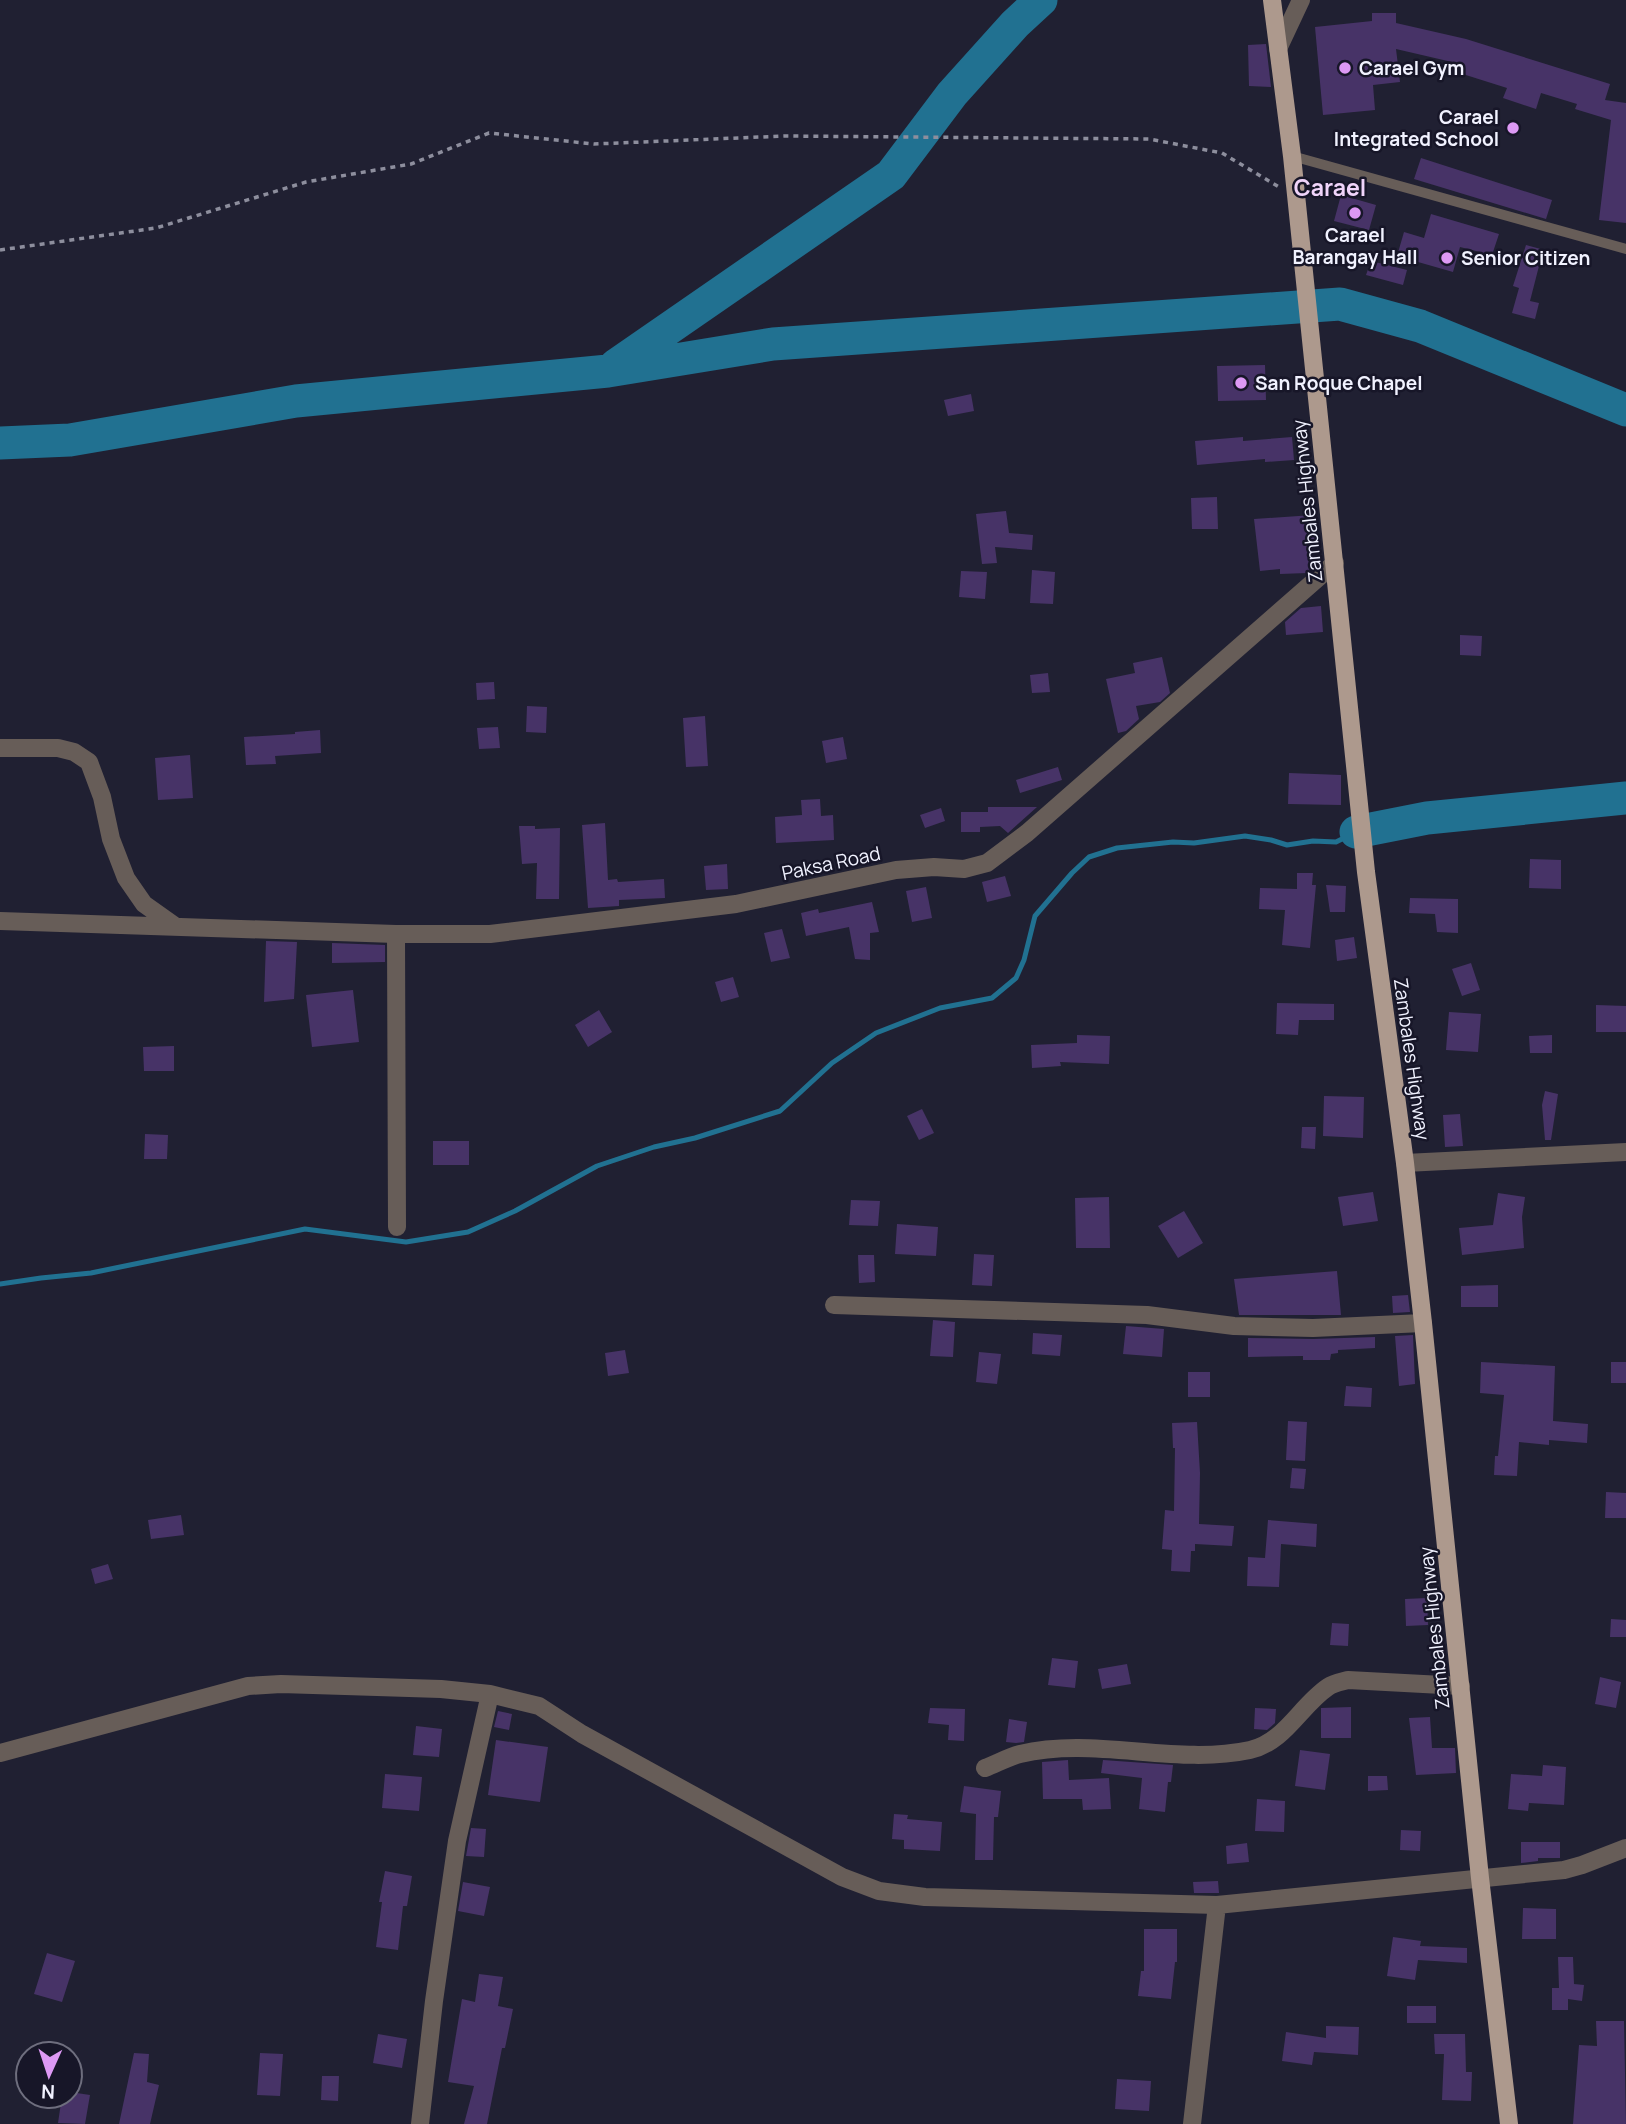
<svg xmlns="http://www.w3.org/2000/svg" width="1626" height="2124" font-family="Manrope,sans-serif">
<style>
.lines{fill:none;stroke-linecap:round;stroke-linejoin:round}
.stream{stroke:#217191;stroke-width:5}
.river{stroke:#217191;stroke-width:33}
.building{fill:#473367}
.path{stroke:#8d8e9d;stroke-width:3.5;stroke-dasharray:5 5;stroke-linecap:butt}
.lane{stroke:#675d58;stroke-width:10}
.street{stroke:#675d58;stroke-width:18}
.primary{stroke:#ad998d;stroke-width:18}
.poi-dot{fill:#dd99f4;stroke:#171628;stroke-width:2.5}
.labels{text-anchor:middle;stroke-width:5;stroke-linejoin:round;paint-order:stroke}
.poi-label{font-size:19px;font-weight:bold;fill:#f1f2ff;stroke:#171628;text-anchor:start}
.street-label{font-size:19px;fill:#f1f2ff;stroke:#171628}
.quarter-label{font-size:23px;font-weight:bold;fill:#f0d4fa;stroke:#171628}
</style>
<rect width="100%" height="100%" fill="#202032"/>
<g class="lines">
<path class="stream" d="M 0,1284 L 41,1278 L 91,1273 L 305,1229 L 406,1242 L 468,1232 L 515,1211 L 597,1166 L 654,1147 L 695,1138 L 780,1111 L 832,1063 L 876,1033 L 940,1008 L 992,998 L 1016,978 L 1024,960 L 1035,916 L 1072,873 L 1089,857 L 1117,848 L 1173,842 L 1194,843 L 1245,836 L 1271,840 L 1287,845 L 1313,841 L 1336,842 L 1356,832"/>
<path class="river" d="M 616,365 L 891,175 L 952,94 L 1015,24 L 1041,0
M 0,443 L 70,440 L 296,401 L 608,371 L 773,344 L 1340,304 L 1420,326 L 1626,410
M 1356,832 L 1427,818 L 1626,798"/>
</g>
<path class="building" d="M 1372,13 L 1396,13 L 1396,23 L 1466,39 L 1610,84 L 1605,100 L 1626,103 L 1626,223 L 1599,220 L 1611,120 L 1575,109 L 1577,104 L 1541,93 L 1536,109 L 1503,98 L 1507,88 L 1450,70 L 1452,62 L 1396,49 L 1400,82 L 1373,85 L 1375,110 L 1323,115 L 1315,27 L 1372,21 Z
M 1266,44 L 1271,87 L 1249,86 L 1248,45 Z
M 1421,158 L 1552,200 L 1546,219 L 1414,179 Z
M 1341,195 L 1376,205 L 1369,230 L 1334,221 Z
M 1431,214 L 1499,234 L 1492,255 L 1460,247 L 1453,272 L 1397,256 L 1404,232 L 1424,238 Z
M 1526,245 L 1548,251 L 1544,267 L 1539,266 L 1530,301 L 1539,303 L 1535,319 L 1512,313 L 1519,288 L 1513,286 Z
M 1371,261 L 1407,270 L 1403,285 L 1366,275 Z
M 1265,365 L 1266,400 L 1218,401 L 1217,366 Z
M 971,394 L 974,411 L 948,416 L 944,400 Z
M 1243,437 L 1243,441 L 1292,437 L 1294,460 L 1265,462 L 1265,459 L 1197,465 L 1195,441 Z
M 1217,497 L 1218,529 L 1192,529 L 1191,498 Z
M 1006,511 L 1009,533 L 1033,535 L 1032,550 L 995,547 L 997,563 L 982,564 L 976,514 Z
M 1313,515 L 1317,564 L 1307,573 L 1280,574 L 1280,569 L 1260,571 L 1254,519 Z
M 1032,570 L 1055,572 L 1053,604 L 1030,603 Z
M 961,571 L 987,572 L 985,599 L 959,597 Z
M 1321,606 L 1323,632 L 1286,635 L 1285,622 L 1301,608 Z
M 1460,635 L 1482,636 L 1481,656 L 1460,655 Z
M 1162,657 L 1170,693 L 1160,702 L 1136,706 L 1139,719 L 1126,731 L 1118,733 L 1106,679 L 1135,673 L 1133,663 Z
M 1048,673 L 1050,692 L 1032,693 L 1030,675 Z
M 494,682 L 495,699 L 477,700 L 476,683 Z
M 527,706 L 547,707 L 546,733 L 526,732 Z
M 705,716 L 708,766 L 686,767 L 683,718 Z
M 498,727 L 500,748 L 479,749 L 477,728 Z
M 320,730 L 321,753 L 275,756 L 276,764 L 246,765 L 244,737 L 295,734 L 295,732 Z
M 843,737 L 847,759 L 826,763 L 822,741 Z
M 190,755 L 193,798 L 158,800 L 155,758 Z
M 1058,767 L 1062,780 L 1020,793 L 1016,780 Z
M 1289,773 L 1341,775 L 1341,805 L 1288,804 Z
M 820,799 L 821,816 L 833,815 L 834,840 L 776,843 L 775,817 L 802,815 L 801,800 Z
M 988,807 L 1037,807 L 1008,833 L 1000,826 L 980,827 L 980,832 L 961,832 L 961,812 L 988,812 Z
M 941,808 L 945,821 L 925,828 L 920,815 Z
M 605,823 L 608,880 L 617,879 L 618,882 L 664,879 L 665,898 L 619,900 L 619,906 L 588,908 L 582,825 Z
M 519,826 L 535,826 L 535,829 L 560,828 L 559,899 L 536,899 L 537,863 L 522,864 Z
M 1530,859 L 1561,860 L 1561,889 L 1529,888 Z
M 727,864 L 728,889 L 706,890 L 704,866 Z
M 1297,873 L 1313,873 L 1312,885 L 1316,885 L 1310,948 L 1282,945 L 1285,910 L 1259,909 L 1260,888 L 1297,889 Z
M 1005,876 L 1011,896 L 987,902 L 982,882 Z
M 1326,885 L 1346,886 L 1345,912 L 1330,912 Z
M 926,887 L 932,918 L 912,922 L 906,891 Z
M 1410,898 L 1458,899 L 1458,933 L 1437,932 L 1435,914 L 1409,913 Z
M 872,902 L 879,932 L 870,933 L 870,960 L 855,959 L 849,927 L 806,936 L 801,913 L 818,909 L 819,913 Z
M 782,929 L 790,958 L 771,962 L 764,933 Z
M 1354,937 L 1357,958 L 1337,961 L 1335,940 Z
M 266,941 L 297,942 L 294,999 L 264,1002 Z
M 332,943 L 385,945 L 385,962 L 332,963 Z
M 1471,963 L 1480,990 L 1462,996 L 1452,969 Z
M 733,977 L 739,997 L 721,1002 L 715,982 Z
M 353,990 L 359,1042 L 312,1047 L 306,995 Z
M 1277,1003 L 1334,1004 L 1334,1020 L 1299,1020 L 1298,1035 L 1276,1034 Z
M 1596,1005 L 1626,1006 L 1626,1032 L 1596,1032 Z
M 599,1010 L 612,1032 L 588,1047 L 575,1025 Z
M 1449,1012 L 1481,1014 L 1478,1052 L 1446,1050 Z
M 1077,1035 L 1110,1036 L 1109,1064 L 1060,1062 L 1061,1066 L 1032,1068 L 1031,1045 L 1077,1043 Z
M 1552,1035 L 1552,1053 L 1530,1053 L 1529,1036 Z
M 174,1046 L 174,1071 L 144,1071 L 143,1047 Z
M 1545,1091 L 1558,1094 L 1551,1140 L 1545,1140 L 1542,1105 Z
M 1324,1096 L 1364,1097 L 1363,1138 L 1323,1136 Z
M 922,1109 L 934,1133 L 919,1140 L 907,1116 Z
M 1460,1114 L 1463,1146 L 1445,1147 L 1443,1115 Z
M 1302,1127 L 1316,1127 L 1315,1149 L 1301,1148 Z
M 145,1134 L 168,1135 L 167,1159 L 144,1159 Z
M 433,1141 L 469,1141 L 469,1165 L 433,1165 Z
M 1373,1192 L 1378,1221 L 1343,1226 L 1338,1197 Z
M 1498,1193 L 1525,1197 L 1522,1217 L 1524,1248 L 1462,1255 L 1459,1228 L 1493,1225 Z
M 1109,1197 L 1110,1248 L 1076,1248 L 1075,1198 Z
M 851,1200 L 880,1201 L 878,1226 L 849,1225 Z
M 1184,1211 L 1203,1243 L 1178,1258 L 1158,1226 Z
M 897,1224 L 938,1227 L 936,1256 L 895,1254 Z
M 974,1254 L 994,1255 L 992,1286 L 972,1285 Z
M 858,1255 L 874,1255 L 875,1282 L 859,1283 Z
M 1337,1271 L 1341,1315 L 1239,1315 L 1234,1279 Z
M 1498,1285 L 1498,1307 L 1461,1307 L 1461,1286 Z
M 1408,1295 L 1410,1312 L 1393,1313 L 1392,1296 Z
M 933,1320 L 955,1322 L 953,1357 L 930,1356 Z
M 1126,1326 L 1164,1329 L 1162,1357 L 1123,1354 Z
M 1033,1333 L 1062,1335 L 1060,1356 L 1032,1354 Z
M 1413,1335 L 1415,1384 L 1399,1386 L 1395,1336 Z
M 1375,1337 L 1375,1348 L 1338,1350 L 1338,1353 L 1331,1354 L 1330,1360 L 1303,1360 L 1303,1356 L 1248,1357 L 1248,1338 L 1313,1339 Z
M 625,1350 L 629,1373 L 608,1376 L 605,1353 Z
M 979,1352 L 1001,1354 L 997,1384 L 976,1382 Z
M 1481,1362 L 1555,1366 L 1553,1421 L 1588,1424 L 1587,1443 L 1549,1440 L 1549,1445 L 1519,1442 L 1517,1476 L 1494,1475 L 1495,1456 L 1498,1456 L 1504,1395 L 1480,1393 Z
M 1611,1362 L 1626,1362 L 1626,1383 L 1611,1383 Z
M 1188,1372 L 1210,1372 L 1210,1397 L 1188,1397 Z
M 1346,1386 L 1372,1388 L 1371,1407 L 1344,1406 Z
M 1288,1421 L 1307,1422 L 1305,1461 L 1286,1460 Z
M 1197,1422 L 1200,1473 L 1199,1524 L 1234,1526 L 1232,1546 L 1195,1544 L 1195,1551 L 1191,1551 L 1190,1572 L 1171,1571 L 1172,1550 L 1162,1549 L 1165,1510 L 1174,1511 L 1175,1448 L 1173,1448 L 1172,1423 Z
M 1292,1468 L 1306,1469 L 1304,1489 L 1290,1488 Z
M 1606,1492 L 1626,1493 L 1626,1518 L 1605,1518 Z
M 181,1515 L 184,1535 L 151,1539 L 148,1520 Z
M 1268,1520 L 1317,1524 L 1316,1547 L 1281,1544 L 1279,1587 L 1247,1586 L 1248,1557 L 1265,1558 Z
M 108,1564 L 113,1579 L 95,1584 L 91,1569 Z
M 1427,1598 L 1428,1625 L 1406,1626 L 1405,1599 Z
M 1611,1619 L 1626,1620 L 1626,1637 L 1610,1637 Z
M 1332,1623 L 1349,1624 L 1348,1646 L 1330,1645 Z
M 1052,1658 L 1078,1661 L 1075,1688 L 1048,1685 Z
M 1127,1664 L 1131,1684 L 1102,1689 L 1098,1669 Z
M 1600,1677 L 1621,1682 L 1616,1708 L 1595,1704 Z
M 1351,1707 L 1351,1738 L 1321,1738 L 1321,1708 Z
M 930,1708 L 965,1709 L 964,1741 L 948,1740 L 949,1725 L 928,1723 Z
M 1255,1708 L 1276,1709 L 1275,1723 L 1267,1730 L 1254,1729 Z
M 498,1711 L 512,1714 L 509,1730 L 494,1727 Z
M 1430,1717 L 1432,1748 L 1455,1748 L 1456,1773 L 1416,1775 L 1409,1718 Z
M 1009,1719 L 1027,1722 L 1024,1742 L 1016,1743 L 1006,1742 Z
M 416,1726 L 442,1729 L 439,1757 L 413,1755 Z
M 496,1740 L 548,1747 L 540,1802 L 488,1795 Z
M 1300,1750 L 1330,1754 L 1325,1790 L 1295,1786 Z
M 1068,1760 L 1069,1780 L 1109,1778 L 1111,1809 L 1083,1810 L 1082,1799 L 1043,1799 L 1042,1762 Z
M 1103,1760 L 1173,1765 L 1171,1782 L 1168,1782 L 1165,1812 L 1139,1809 L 1142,1778 L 1101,1773 Z
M 1543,1765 L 1566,1767 L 1564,1805 L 1529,1803 L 1528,1811 L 1508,1809 L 1511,1774 L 1542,1776 Z
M 385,1774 L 422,1777 L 419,1811 L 382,1808 Z
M 1368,1776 L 1387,1776 L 1388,1790 L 1368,1791 Z
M 964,1786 L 1001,1791 L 998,1817 L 994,1817 L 993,1860 L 975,1860 L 976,1814 L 960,1812 Z
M 1257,1799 L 1285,1801 L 1284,1832 L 1255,1831 Z
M 894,1814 L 908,1815 L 907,1819 L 942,1822 L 940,1851 L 904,1849 L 904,1840 L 892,1839 Z
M 471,1828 L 486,1829 L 484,1857 L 466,1856 Z
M 1401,1830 L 1421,1831 L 1420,1851 L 1400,1850 Z
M 1521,1842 L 1560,1842 L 1560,1858 L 1538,1858 L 1538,1861 L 1521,1863 Z
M 1247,1843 L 1249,1862 L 1227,1864 L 1226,1846 Z
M 385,1871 L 412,1876 L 407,1906 L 403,1906 L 398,1950 L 376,1947 L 382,1902 L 379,1902 Z
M 1218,1881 L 1219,1893 L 1194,1893 L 1193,1882 Z
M 463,1882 L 490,1887 L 484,1916 L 458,1911 Z
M 1523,1908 L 1556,1909 L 1556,1939 L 1522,1939 Z
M 1144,1929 L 1177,1929 L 1177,1962 L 1175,1962 L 1171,1999 L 1138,1996 L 1141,1971 L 1144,1971 Z
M 1393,1937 L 1421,1941 L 1420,1946 L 1467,1948 L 1467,1963 L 1418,1960 L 1415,1980 L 1387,1976 Z
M 47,1953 L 75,1961 L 62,2002 L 34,1994 Z
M 1558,1957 L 1573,1957 L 1574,1984 L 1584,1985 L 1582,2001 L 1568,1999 L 1568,2010 L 1552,2010 L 1552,1988 L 1559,1988 Z
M 479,1974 L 503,1977 L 498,2006 L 513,2009 L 505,2048 L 502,2048 L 487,2124 L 464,2124 L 474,2086 L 448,2082 L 462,1999 L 475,2002 Z
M 1407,2006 L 1436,2006 L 1436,2023 L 1407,2023 Z
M 1596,2021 L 1624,2021 L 1626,2124 L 1573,2124 L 1579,2045 L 1597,2046 Z
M 1326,2026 L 1359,2027 L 1358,2055 L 1314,2052 L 1312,2065 L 1282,2061 L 1286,2032 L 1326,2038 Z
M 378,2034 L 407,2039 L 402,2068 L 373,2063 Z
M 1434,2034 L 1465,2034 L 1466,2072 L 1472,2072 L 1471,2101 L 1442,2100 L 1444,2054 L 1435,2054 Z
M 134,2053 L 149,2054 L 147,2082 L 159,2085 L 150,2124 L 119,2124 Z
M 260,2053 L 283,2054 L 280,2096 L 257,2095 Z
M 322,2076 L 339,2076 L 338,2101 L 321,2100 Z
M 1117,2079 L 1151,2081 L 1149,2111 L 1115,2109 Z
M 70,2092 L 90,2095 L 85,2124 L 58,2123 L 62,2096 L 70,2096 Z"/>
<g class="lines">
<path class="path" d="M 0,250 L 156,228 L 306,182 L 411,164 L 489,133 L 594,144 L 785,136 L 1149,139 L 1222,153 L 1279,187"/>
<path class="lane" d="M 1292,156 L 1626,249"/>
<path class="street" d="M 1278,49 L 1301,0
M 0,748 L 58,748 L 74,752 L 89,762 L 102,797 L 111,839 L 126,878 L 144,904 L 175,926
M 0,921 L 396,934 L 490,934 L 736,904 L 896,870 L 934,867 L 964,869 L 987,863 L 1027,833 L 1335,563
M 396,934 L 397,1227
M 1405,1163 L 1626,1152
M 834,1305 L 1147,1315 L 1234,1326 L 1313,1328 L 1423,1323
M 0,1753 L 248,1686 L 281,1684 L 441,1689 L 490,1694 L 539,1706 L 582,1734 L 842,1877 L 879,1891 L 925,1897 L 1217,1905 L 1564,1870 L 1582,1865 L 1626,1848
M 985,1768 C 996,1764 1008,1757 1020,1754 C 1095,1736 1175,1766 1250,1750 C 1285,1742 1300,1706 1328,1687 C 1334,1683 1341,1682 1348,1680 L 1461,1686
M 420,2124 L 434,2001 L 457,1841 L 490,1694
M 1192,2124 L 1217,1905"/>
<path class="primary" d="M 1272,0 L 1292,156 L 1366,872 L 1405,1163 L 1423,1323 L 1480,1878 L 1509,2124"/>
</g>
<g class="poi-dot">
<circle cx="1345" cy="68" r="7"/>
<circle cx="1513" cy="128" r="7"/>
<circle cx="1355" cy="213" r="7"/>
<circle cx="1447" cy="258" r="7"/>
<circle cx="1241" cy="383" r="7"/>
</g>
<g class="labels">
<g class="poi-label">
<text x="1359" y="75">Carael Gym</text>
<text x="1499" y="124" text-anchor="end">Carael<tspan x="1499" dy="22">Integrated School</tspan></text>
<text x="1355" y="242" text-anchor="middle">Carael<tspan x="1355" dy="22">Barangay Hall</tspan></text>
<text x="1461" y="265">Senior Citizen</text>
<text x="1255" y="390">San Roque Chapel</text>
</g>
<g class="street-label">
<text transform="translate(1307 501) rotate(-96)" y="7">Zambales Highway</text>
<text transform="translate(831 863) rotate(-12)" y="7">Paksa Road</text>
<text transform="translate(1412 1059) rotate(82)" y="7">Zambales Highway</text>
<text transform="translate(1434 1628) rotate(-96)" y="7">Zambales Highway</text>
</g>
<g class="quarter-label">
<text x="1330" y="196">Carael</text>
</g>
</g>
<g transform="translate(49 2075) rotate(183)"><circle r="33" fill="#171628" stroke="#6e6e7e" stroke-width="2"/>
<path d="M0-5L12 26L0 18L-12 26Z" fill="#dd99f4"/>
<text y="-10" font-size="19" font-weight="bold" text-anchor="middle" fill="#f1f2ff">N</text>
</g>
</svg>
